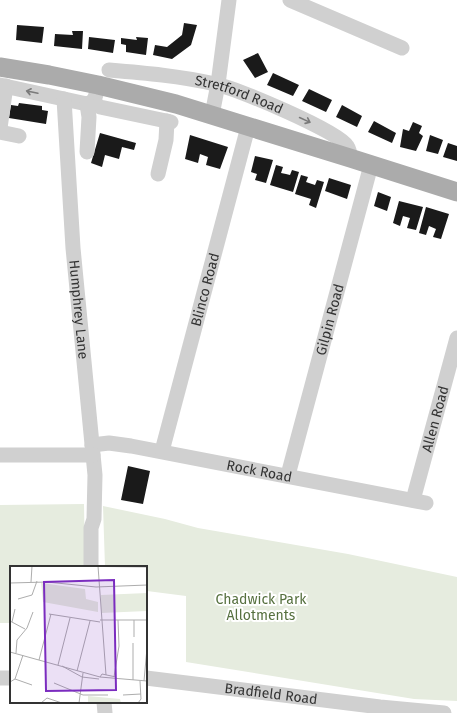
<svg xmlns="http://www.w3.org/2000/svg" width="457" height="713" font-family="'Fira Sans',sans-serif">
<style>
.garden{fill:#e6ecdf}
.building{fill:#1a1a1a}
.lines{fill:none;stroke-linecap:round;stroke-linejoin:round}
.minor{stroke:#d0d0d0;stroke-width:15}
.major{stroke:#ababab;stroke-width:19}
.oneway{stroke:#7a7a7a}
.labels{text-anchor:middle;stroke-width:4;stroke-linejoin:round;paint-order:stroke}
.street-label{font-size:14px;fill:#333;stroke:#fff}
.park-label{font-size:14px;fill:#56703f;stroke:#fff}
.inset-road{fill:none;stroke:#adadad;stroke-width:1}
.view{fill:#7b2cbf;fill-opacity:0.15;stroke:#7b2cbf;stroke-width:2}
.inset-edge{fill:none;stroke:#333;stroke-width:2}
</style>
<rect width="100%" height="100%" fill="#fff"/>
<path class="garden" d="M 84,504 L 85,567 L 11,567 L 11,623 L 0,623 L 0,505 Z
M 103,506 L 165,519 L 198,528 L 348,554 L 457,577 L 457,701 L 414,699 L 186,662 L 186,596 L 147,591 L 146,567 L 105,567 Z"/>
<path class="building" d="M 184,23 L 197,25 L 191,45 L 172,59 L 153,55 L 155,45 L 167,47 L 182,35 Z
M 17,25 L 44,27 L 42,43 L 16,40 Z
M 72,31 L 83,31 L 82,49 L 54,46 L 55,34 L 73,35 Z
M 89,37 L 115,40 L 113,53 L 88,49 Z
M 136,37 L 148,38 L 146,55 L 126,52 L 126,45 L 121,44 L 121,38 L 137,40 Z
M 258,53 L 268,72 L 255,78 L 243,60 Z
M 273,73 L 299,85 L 293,96 L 267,85 Z
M 309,89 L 332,100 L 326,112 L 302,101 Z
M 19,103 L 42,106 L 42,110 L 48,111 L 46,124 L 9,118 L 11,105 L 18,106 Z
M 342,105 L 362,116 L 357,127 L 336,117 Z
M 374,121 L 396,133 L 392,143 L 368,132 Z
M 413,122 L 422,126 L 419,133 L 423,136 L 416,151 L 400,147 L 403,129 L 409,131 Z
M 100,133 L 136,143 L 134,150 L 122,147 L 119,159 L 105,155 L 102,167 L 91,163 Z
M 190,135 L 228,147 L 220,169 L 206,165 L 208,157 L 200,154 L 198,163 L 185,159 Z
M 430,135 L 443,140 L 438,154 L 426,151 Z
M 448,143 L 457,146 L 457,161 L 443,157 Z
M 255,156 L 273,160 L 266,183 L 255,180 L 257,174 L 251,172 Z
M 276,165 L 283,167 L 281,173 L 286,174 L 290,175 L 292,170 L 299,172 L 293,192 L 270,185 Z
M 301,175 L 308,177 L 306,182 L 315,185 L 317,180 L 324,182 L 316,208 L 309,205 L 311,199 L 295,194 Z
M 329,178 L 351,185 L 347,199 L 325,191 Z
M 378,192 L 391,197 L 387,211 L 374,206 Z
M 399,201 L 423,207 L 416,230 L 407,228 L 410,218 L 403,216 L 400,226 L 393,223 Z
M 426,207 L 449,214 L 441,239 L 433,237 L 436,229 L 429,226 L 426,235 L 419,233 Z
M 128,466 L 150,471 L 143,504 L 121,500 Z"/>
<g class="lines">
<g class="minor">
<path d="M 290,0 L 402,48"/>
<path id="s1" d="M 109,70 C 145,73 180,76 215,84 C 236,88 338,131 347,146 C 349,149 350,154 350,158"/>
<path d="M 0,85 L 87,104 C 96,102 96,94 98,85"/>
<path id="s2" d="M 64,99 L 73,248 L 95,475 L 94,519 L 91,528 L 91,567"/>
<path d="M 93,102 L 100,107 L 171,122"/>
<path d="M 87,104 L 89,117 L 87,152"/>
<path d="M 212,115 L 218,84 L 229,0"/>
<path d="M 0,128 L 6,86"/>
<path d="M 0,132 L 19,136"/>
<path d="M 158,174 L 166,140 L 167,121"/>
<path id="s3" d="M 92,445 L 109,443 L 131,446 L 426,503"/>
<path id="s4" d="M 162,451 L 248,127"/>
<path d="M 0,455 L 93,455"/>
<path id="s5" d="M 288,475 L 371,165"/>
<path id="s6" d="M 413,500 L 457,338"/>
<path d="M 0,678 L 11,678"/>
<path id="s7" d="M 146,678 L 380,707 L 444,713"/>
<path d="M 104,702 L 105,713"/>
</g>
<path class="major" d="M 0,67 L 49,75 L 98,85 L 176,104 L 350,158 L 457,192"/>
</g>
<defs><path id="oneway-shaft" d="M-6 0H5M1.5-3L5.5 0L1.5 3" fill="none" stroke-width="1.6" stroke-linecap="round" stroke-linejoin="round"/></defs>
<g class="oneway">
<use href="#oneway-shaft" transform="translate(32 92) rotate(-168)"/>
<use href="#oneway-shaft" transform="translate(305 120) rotate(25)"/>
</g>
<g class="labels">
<g class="street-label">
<text dy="5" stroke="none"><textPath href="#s1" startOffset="133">Stretford Road</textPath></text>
<text dy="5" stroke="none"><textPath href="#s4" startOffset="167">Blinco Road</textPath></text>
<text dy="5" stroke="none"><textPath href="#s2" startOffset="211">Humphrey Lane</textPath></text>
<text dy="5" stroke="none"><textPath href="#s5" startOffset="161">Gilpin Road</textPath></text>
<text dy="5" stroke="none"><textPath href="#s6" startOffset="84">Allen Road</textPath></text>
<text dy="5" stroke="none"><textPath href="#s3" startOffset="170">Rock Road</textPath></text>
<text dy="5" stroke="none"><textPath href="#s7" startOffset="126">Bradfield Road</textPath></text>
</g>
<g class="park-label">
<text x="261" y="604">Chadwick Park<tspan x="261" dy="16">Allotments</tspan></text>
</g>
</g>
<g transform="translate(10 566)">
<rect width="137" height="137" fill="#fff"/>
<path d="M 78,130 L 110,133 L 111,137 L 78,137 Z" fill="#e6ecdf"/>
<path d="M 31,17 L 75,23 L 76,33 L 88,36 L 88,46 L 33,36 ZM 137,27 L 137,45 L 91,47 L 91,29 Z" fill="#e6ecdf"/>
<path class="inset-road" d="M 53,0 L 137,1M 88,0 L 96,109M 21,16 L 22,0M 0,17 L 37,16 L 86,21 L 137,19M 8,33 L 22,29 L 27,15M 39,48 L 90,56M 90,54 L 137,54M 124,54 L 124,71M 0,55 L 15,63M 2,56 L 5,43M 0,86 L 90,111 L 137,115M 6,87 L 7,74 L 17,62 L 23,46M 29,94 L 41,48M 48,99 L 60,52M 52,100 L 72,111 L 89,113M 67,105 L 80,55M 90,111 L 92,108 L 106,111M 104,111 L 109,80 L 108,54M 5,113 L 22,119M 123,114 L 123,77M 134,115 L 137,82M 0,116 L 5,113 L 13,89M 44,117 L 73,129 L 98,129M 113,129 L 131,128M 31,137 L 37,132 L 52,137M 69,137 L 73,107M 128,137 L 131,133 L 130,115"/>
<path class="view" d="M 104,14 L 106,124 L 36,125 L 34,16 Z"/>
<rect width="137" height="137" class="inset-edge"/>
</g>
</svg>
